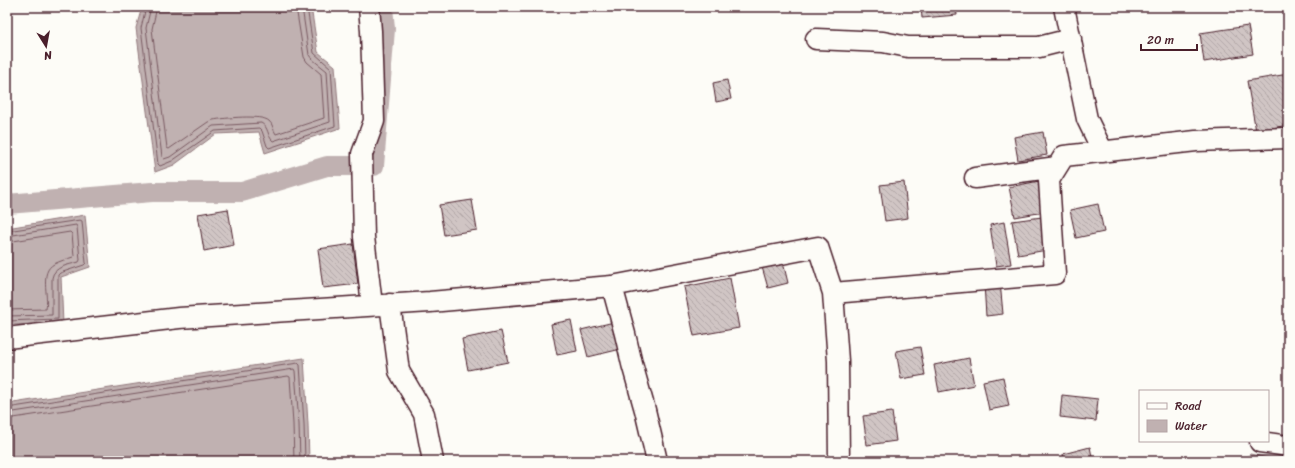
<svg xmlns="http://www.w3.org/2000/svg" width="1295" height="468" font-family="Sriracha,sans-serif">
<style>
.water{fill:#c0b1b1;stroke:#91777b}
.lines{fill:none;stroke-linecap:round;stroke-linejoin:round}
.shore{stroke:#795961;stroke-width:1}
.canal{stroke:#c0b1b1;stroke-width:20}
.building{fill:url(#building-back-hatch);stroke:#4a1f2b}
.minor-casing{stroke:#4a1f2b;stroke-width:23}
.minor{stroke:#fdfcf7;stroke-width:20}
</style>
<defs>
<pattern id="building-back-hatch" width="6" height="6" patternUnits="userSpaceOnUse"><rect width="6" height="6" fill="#d0c5c4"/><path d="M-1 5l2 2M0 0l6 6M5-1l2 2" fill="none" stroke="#b4a9a9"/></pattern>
</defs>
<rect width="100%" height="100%" fill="#fdfcf7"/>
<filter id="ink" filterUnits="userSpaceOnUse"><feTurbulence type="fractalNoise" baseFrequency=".025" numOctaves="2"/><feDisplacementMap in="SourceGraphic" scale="8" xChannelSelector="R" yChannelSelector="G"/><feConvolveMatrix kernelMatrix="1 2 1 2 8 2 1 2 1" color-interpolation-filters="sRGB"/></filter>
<g filter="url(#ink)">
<path class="water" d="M 142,7 L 311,7 L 318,52 L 335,66 L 340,128 L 265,153 L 259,132 L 216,134 L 174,165 L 155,172 L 136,28 Z
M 85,215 L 90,267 L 61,277 L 63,324 L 7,325 L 7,228 Z
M 304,358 L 308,424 L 309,461 L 7,461 L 7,404 Z
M 1250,454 L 1281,461 L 1245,461 Z"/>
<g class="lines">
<path class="shore" d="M 146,7 L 141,28 L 158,164 L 160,166 L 172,161 L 215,131 L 259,128 L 262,131 L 267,146 L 269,148 L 335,126 L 331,68 L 314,53 L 307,7
M 151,7 L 146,28 L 162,157 L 164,159 L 170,157 L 213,126 L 261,123 C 269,127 267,136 273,141 L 330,122 L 327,71 L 312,59 L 309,55 L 302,7
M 157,7 L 152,29 L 167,148 L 169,149 L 208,122 L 213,120 C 225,118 261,114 269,121 C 273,124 273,130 276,134 L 324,118 L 321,74 L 307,62 L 304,57 L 296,7
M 7,231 L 80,220 L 82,221 L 86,263 L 84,265 L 60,273 L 58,275 L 58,319 L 7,321
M 7,236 L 76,225 L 77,227 L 80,260 L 79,262 C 69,265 54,266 52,278 L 52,315 L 7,316
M 7,242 L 70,232 L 72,234 L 74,256 L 73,257 C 67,259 60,261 54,264 C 39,272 49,295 46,309 L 7,310
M 7,408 L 298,363 L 300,365 L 304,424 L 305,461
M 7,413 L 294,369 L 295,371 L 299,424 L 300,461
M 7,419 L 288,376 L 290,377 L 293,424 L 294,461"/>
<path class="canal" d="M 7,204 L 152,192 L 242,192 L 327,166 L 374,166 L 385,29 L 383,7"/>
</g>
<path class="building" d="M 921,7 L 956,7 L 957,15 L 922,18 Z
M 1248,26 L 1253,54 L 1204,62 L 1200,33 Z
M 1288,74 L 1288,125 L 1256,131 L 1247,81 Z
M 727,80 L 731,99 L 716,102 L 713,83 Z
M 1043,132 L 1047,155 L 1018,160 L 1014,137 Z
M 1039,181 L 1044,212 L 1015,217 L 1009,187 Z
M 904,182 L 908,218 L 885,221 L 880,185 Z
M 472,200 L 477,230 L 444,235 L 439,205 Z
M 1098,204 L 1104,232 L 1076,238 L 1070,210 Z
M 228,209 L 234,245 L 204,251 L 198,214 Z
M 1042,217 L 1047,250 L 1018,255 L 1012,221 Z
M 1004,222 L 1011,264 L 996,266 L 990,225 Z
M 353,244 L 358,284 L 323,288 L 318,249 Z
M 783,262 L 788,283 L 768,288 L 762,267 Z
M 730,278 L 739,328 L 694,336 L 684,287 Z
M 1000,282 L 1003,314 L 986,316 L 984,283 Z
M 571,320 L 577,351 L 557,355 L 551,324 Z
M 614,322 L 621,349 L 588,357 L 581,330 Z
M 501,331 L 508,362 L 468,370 L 462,339 Z
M 920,347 L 925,375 L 901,379 L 896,351 Z
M 969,358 L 974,385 L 939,392 L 934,365 Z
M 1003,377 L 1009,406 L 989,410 L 983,381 Z
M 1062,395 L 1098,399 L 1096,421 L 1060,417 Z
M 892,412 L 896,441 L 867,445 L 863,416 Z
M 1090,447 L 1093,461 L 1064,461 L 1063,454 Z"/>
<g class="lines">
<defs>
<path id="minor" d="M 369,7 L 371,31 L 374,121 L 362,154 L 364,237 L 372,305
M 1064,7 L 1087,119 L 1103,152
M 816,39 L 883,42 L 908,47 L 1039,47 L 1071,39
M 975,178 L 1057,167
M 612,286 L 625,334 L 632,364 L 645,410 L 657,461
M 833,293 L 1055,274 L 1049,180 L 1064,156 L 1196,141 L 1288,138
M 390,304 L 399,371 L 424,414 L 433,461
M 7,338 L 179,318 L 430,302 L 612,286 L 818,247 L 833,293 L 838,361 L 839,461
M 1260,442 L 1288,446"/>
</defs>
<use href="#minor" class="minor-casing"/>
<use href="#minor" class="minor"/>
</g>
</g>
<rect width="1295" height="468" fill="none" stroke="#fdfcf7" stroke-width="24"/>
<rect x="12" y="12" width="1271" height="444" fill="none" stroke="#4a1f2b" stroke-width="1.5" filter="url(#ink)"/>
<rect x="1139" y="390" width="130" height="52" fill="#fdfcf7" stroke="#b5a4a5"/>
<rect x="1147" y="403" width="20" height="6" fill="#fdfcf7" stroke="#b5a4a5"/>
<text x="1175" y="410" font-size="12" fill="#4a1f2b">Road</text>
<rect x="1147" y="420" width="20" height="12" fill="#c0b1b1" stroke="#b5a4a5"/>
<text x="1175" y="430" font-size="12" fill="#4a1f2b">Water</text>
<g transform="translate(46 46) rotate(169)" stroke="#fdfcf7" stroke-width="3" paint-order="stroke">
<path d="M0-3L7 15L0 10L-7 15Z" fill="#4a1f2b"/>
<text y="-6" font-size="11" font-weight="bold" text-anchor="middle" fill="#4a1f2b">N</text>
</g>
<path d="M1141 44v6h56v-6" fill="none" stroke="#4a1f2b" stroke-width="2"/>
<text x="1147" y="44" font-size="12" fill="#4a1f2b" stroke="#fdfcf7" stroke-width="3" paint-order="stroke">20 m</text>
</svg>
